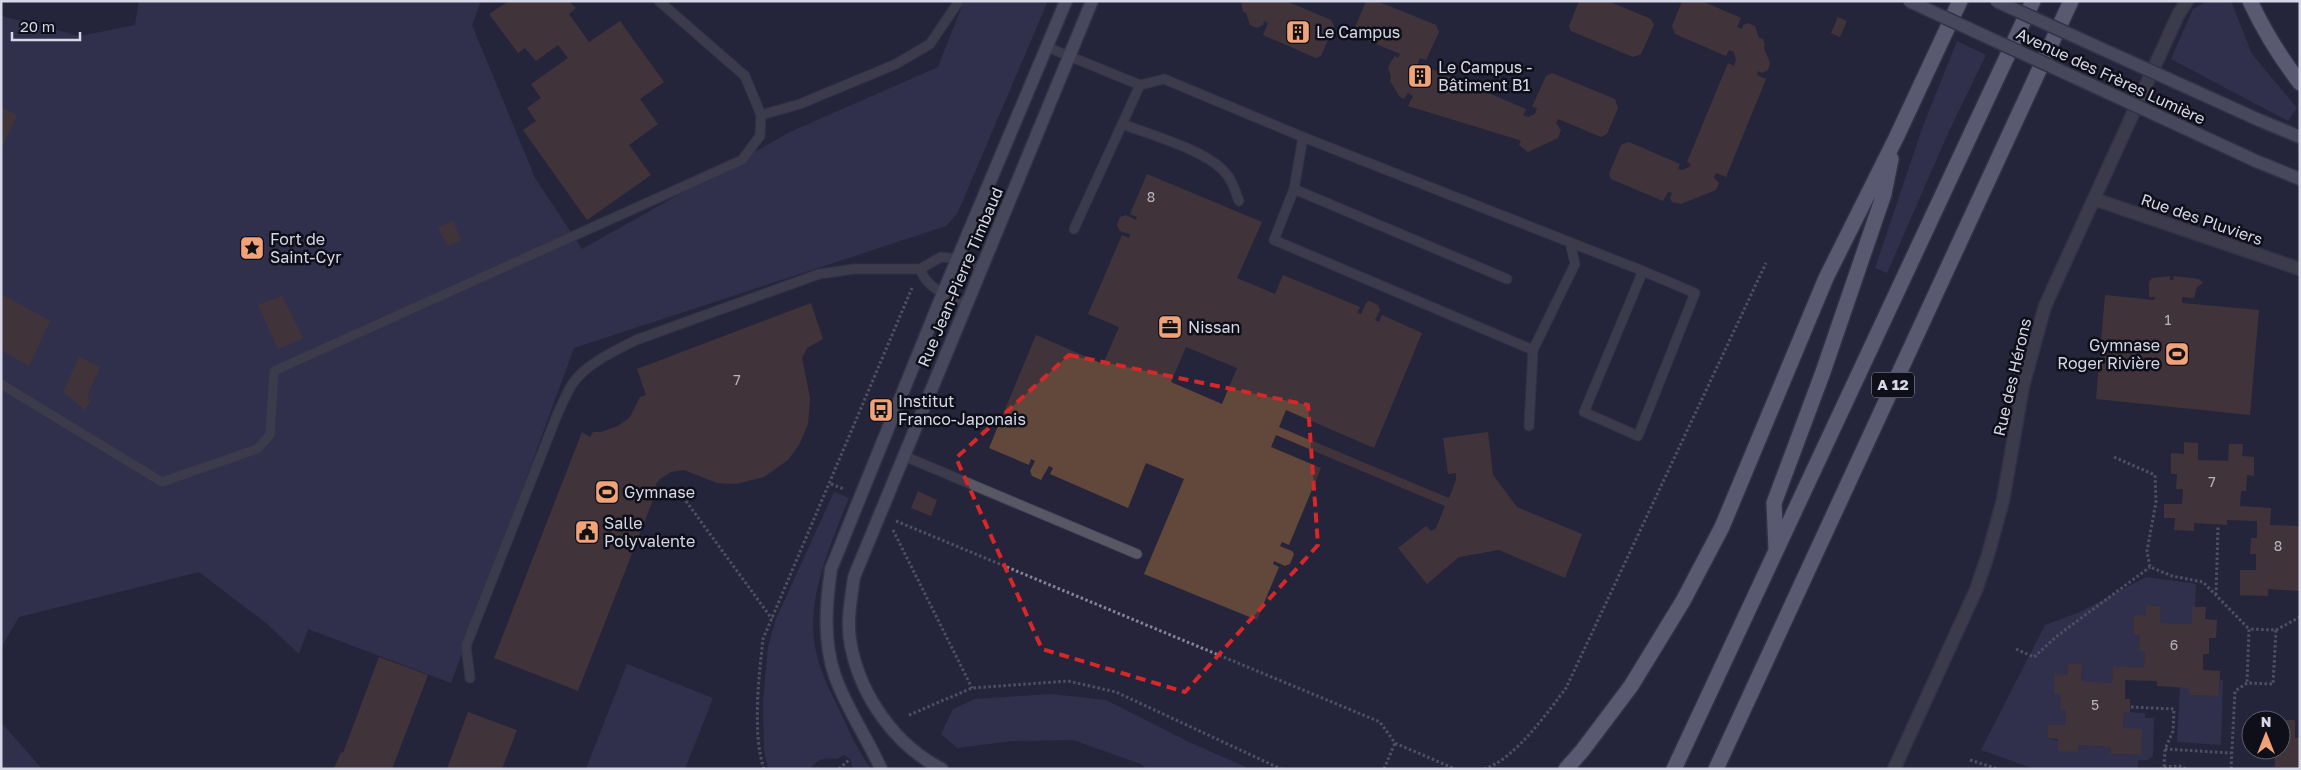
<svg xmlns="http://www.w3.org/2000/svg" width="2301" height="770" font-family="'Golos Text',sans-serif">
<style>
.green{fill:#403f62}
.building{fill:#62483a;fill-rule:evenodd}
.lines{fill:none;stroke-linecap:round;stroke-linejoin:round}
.lane-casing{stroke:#414157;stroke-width:11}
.street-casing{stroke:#414157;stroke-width:15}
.secondary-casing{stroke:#414157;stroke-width:15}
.highway-casing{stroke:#414157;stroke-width:18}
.path{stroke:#848497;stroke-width:3;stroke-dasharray:2.5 2.5;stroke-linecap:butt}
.lane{stroke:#575863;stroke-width:9}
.street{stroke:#575863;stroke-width:12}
.secondary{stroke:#737385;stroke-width:12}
.highway{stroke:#9a9ab7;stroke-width:15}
.secondary-bridge-casing{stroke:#414157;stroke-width:15;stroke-linecap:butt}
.secondary-bridge{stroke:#737385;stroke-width:12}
.marked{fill:none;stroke:#d62828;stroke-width:4;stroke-dasharray:10 6;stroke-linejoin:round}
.labels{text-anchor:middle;stroke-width:5;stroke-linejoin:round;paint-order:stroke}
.number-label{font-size:14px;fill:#bab4bc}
.shield{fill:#0f0f19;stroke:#9b9ca9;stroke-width:1}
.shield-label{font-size:15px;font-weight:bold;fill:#d7d8e7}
.poi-label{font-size:16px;fill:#d7d8e7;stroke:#0f0f19;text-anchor:start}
.street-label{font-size:16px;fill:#d7d8e7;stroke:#0f0f19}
</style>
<rect width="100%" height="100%" fill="#25243b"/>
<path class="green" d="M 139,1 L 481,1 L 472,25 L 535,178 L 582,249 L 790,132 L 938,67 L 964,1 L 1048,1 L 957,214 L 946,226 L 574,348 L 451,683 L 308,629 L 299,654 L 266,623 L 199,572 L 19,617 L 1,648 L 1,16 L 80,36 L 135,25 Z
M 2208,1 L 2231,1 L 2252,54 L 2297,108 L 2288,121 L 2171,59 L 2193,9 Z
M 1957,41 L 1986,55 L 1949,131 L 1887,273 L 1875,268 L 1923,126 Z
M 834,492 L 849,498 C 830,546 803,603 817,656 C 821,673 829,689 837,705 C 847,727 857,749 871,769 L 853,769 L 850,759 L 844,755 L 837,759 C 825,758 818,758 810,769 L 768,769 L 764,750 L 763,702 L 768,647 L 776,619 Z
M 2146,577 L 2196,584 L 2195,607 L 2192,607 L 2192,624 L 2160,623 L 2160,606 L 2147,605 L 2146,616 L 2134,616 L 2133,635 L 2140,635 L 2139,651 L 2145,651 L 2144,667 L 2113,666 L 2112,683 L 2081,681 L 2082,664 L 2068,663 C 2067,679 2061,694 2060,710 L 2066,710 L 2065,725 L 2048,725 L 2047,738 L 2078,745 L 2111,747 L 2110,754 L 2140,755 L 2123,728 L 2124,712 L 2145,713 L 2145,718 L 2154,718 L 2153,756 L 2148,760 L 2138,760 L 2138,769 L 2035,769 L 1981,750 L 2045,625 L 2080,612 Z
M 627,664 L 713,698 L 685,769 L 586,769 Z
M 2220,680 L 2223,680 L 2221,745 L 2177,742 L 2180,687 L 2189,688 L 2189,695 L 2219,696 Z
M 1051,694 L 1106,700 L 1189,742 L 1250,769 L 1147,769 L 1141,764 L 1073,740 L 1012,741 L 957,748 L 941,734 L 953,709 L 975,699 Z
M 1,722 L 42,769 L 1,769 Z"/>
<path class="building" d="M 509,1 L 568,1 L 576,8 L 569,14 L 589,42 L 620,21 L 664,82 L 640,99 L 658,124 L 629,145 L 651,175 L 587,220 L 523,130 L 536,121 L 527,108 L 541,98 L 531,84 L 568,58 L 558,45 L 536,61 L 525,48 L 518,53 L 489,14 Z
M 1241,1 L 1286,1 L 1331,20 L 1334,26 L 1321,56 L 1316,58 L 1263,35 L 1268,23 L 1264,21 L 1263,25 L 1257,28 L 1250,25 L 1246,13 L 1243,12 Z
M 1366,1 L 1377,1 L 1436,25 L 1439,32 L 1426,60 L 1420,58 L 1418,63 L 1422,71 L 1427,73 L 1429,68 L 1526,109 L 1523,115 L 1528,117 L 1535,114 L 1537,108 L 1532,107 L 1546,76 L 1552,73 L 1615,99 L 1618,108 L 1607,134 L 1601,137 L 1558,119 L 1556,123 L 1561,130 L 1558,138 L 1528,152 L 1519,145 L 1521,141 L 1516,139 L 1408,106 L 1413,96 L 1408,93 L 1404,99 L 1399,96 L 1390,81 L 1391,77 L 1388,68 L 1392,60 L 1395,56 L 1398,58 L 1400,54 L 1357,36 L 1354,30 Z
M 1579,1 L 1608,1 L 1651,19 L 1654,25 L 1641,54 L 1633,57 L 1571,31 L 1569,26 Z
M 1682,1 L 1702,1 L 1741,18 L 1737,27 L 1742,29 L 1743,25 L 1748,23 L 1755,26 L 1759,38 L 1763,39 L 1765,45 L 1764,48 L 1770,63 L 1768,70 L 1762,73 L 1758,71 L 1757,75 L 1766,79 L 1726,177 L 1716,173 L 1714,178 L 1719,183 L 1716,190 L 1681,204 L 1672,202 L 1670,198 L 1672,193 L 1668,192 L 1663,201 L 1611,179 L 1609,174 L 1621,145 L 1629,142 L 1680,164 L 1678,169 L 1683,170 L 1689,167 L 1691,164 L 1687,162 L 1728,63 L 1734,66 L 1736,60 L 1734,52 L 1729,50 L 1726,56 L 1675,34 L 1672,26 Z
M 1838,17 L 1847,21 L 1840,37 L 1831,33 Z
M 1,108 L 17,115 L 1,149 Z
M 1147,174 L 1262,222 L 1237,278 L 1275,294 L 1283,275 L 1360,307 L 1357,313 L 1361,314 L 1366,303 L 1369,301 L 1378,305 L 1380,310 L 1375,320 L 1379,322 L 1382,315 L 1422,333 L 1374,448 L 1286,410 L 1279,427 L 1449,498 L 1456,480 L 1456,473 L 1448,474 L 1443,438 L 1488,432 L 1493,475 L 1517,507 L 1582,534 L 1565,578 L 1499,550 L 1459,557 L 1427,584 L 1398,548 L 1426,526 L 1431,531 L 1436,528 L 1445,506 L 1276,435 L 1271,447 L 1321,468 L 1289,545 L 1282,542 L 1280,546 L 1292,551 L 1294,554 L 1290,564 L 1285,566 L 1274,561 L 1273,564 L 1279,567 L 1257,620 L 1144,574 L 1184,479 L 1146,463 L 1128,508 L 1050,474 L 1053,468 L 1049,466 L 1041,480 L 1032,476 L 1030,471 L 1035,461 L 1031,459 L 1029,465 L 989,448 L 1036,335 L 1103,364 L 1119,327 L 1088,314 L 1122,235 L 1129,238 L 1130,234 L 1120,231 L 1117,225 L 1120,217 L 1126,215 L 1136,220 L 1137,217 L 1130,214 ZM 1186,347 L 1237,368 L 1222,404 L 1171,382 Z
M 453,221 L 461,240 L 448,246 L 438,228 Z
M 2170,276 L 2170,280 L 2173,280 L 2174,276 L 2199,279 L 2203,283 L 2197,287 L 2194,298 L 2182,297 L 2182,303 L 2259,310 L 2250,415 L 2096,399 L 2105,295 L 2154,300 L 2155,297 L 2149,297 L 2149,282 L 2152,278 Z
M 1,294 L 50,321 L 29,366 L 1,350 Z
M 282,296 L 303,338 L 278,349 L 258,305 Z
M 811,303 L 823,339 L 807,348 L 802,358 L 810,398 L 808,424 L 799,445 L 788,460 L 764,477 L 736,484 L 717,483 L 684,470 L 671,472 L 660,479 L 656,484 L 653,500 L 578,691 L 494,658 L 582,432 L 590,437 L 593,432 L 601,432 L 618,426 L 630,417 L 640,397 L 646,395 L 637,369 Z
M 79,357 L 100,367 L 87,396 L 90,401 L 85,410 L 63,392 Z
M 2184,442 L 2198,443 L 2198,460 L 2228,461 L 2229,444 L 2243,444 L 2242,456 L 2254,457 L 2254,476 L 2247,475 L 2246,491 L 2241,491 L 2240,506 L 2271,508 L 2270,525 L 2300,526 L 2299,591 L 2268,589 L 2268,596 L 2240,595 L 2240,570 L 2256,570 L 2256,554 L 2250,554 L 2251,538 L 2257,538 L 2257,521 L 2227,520 L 2227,525 L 2194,523 L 2194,531 L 2174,530 L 2175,518 L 2164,518 L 2164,504 L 2182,504 L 2183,489 L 2176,489 L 2177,474 L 2171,474 L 2171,453 L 2184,454 Z
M 918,491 L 937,500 L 931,516 L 911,508 Z
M 2146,605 L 2160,606 L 2160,623 L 2192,624 L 2192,607 L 2206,607 L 2205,619 L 2217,620 L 2216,638 L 2209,638 L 2209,654 L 2203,654 L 2203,670 L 2220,671 L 2219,696 L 2189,695 L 2189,688 L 2157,686 L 2157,681 L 2125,680 L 2125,699 L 2130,699 L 2130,713 L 2124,712 L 2123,728 L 2142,729 L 2141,755 L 2110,754 L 2111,747 L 2078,745 L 2078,752 L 2058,751 L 2058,739 L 2047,738 L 2048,725 L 2065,725 L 2066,710 L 2060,710 L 2061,694 L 2054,694 L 2055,674 L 2067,675 L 2068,663 L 2082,664 L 2081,681 L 2112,683 L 2113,666 L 2144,667 L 2145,651 L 2139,651 L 2140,635 L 2133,635 L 2134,615 L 2146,616 Z
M 379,657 L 428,675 L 392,769 L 334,769 L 341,752 L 343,753 Z
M 468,712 L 517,730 L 502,769 L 447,769 Z
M 2282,720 L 2295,720 L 2295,738 L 2300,738 L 2300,769 L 2280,769 L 2280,767 L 2275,767 L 2275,750 L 2281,750 Z"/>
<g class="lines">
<defs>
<path id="lane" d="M 1047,47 L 1140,85 L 1074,229
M 1140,85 L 1164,79 L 1303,137 L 1643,271 L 1695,293 L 1638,436 L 1584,412 L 1643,271
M 761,115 L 800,104 L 896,64 L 930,44 L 959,1
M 1122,124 C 1151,135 1202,149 1223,170 C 1232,179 1235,190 1239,201
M 1303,137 L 1294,189 L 1274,240 L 1533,350
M 1294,189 L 1507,279
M 920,269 C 928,290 947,295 966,303
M 1,384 L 162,482 L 257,449 L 270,435 L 274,371 L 742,160 L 760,136 L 761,115 L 745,76 L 659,1
M 1529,426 L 1533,350 L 1575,264 L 1570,242
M 904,456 L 1137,554
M 470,678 L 466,646 L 557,415 C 562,404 567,392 573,383 C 587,363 615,351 636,340 L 819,274 L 854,269 L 920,269 L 941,257 L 958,259 L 982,267"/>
<path id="street" d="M 2094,199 L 2300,269
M 1894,769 L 1976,590 L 1988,555 L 2003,500 L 2023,386 L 2045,306 L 2178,15 L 2187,1"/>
<path id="secondary" d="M 2259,120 L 2300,137
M 2256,161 L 2300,179
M 881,769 C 867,737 846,708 835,676 C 823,642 826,604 831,569 L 943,293 L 1066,1
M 942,769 C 896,746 861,697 851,646 C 846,623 851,600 854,577 L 1092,1"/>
<path id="highway" d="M 2250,1 C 2264,31 2280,57 2300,83
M 1776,549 L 1774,503 L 1823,372 L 1884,194 L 1891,159
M 1566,769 L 1582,751 L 1631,686 L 1683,601 L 1722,527 L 1826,278 L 1896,138 L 1960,1
M 1674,769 L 2033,1
M 1716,769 L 2071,1"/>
</defs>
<use href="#lane" class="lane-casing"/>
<use href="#street" class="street-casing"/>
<use href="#secondary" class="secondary-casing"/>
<use href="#highway" class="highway-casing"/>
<path class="path" d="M 2114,457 L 2155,475 L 2156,502 L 2147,551 L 2150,567 L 2172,576 L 2203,582 L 2249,629
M 831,484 L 844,489
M 683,497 L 772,619
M 896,521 L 1380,722 L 1395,743 L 1455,769
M 893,530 L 972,688
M 2216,595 L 2218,527
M 2276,630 L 2300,617
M 2016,649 L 2034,657 L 2057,636 L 2150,567
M 2131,707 L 2174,709 L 2173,731 L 2165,749 L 2164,767 L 2160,769
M 909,715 L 972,688 L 1068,681 L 1116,692 L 1281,769
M 2165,749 L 2231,753
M 1970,760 L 1998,769
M 2164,767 L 2179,766 L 2186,769
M 764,769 C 752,734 759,675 763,639 L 912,288
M 839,769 L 850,759
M 1384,769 L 1395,743
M 1484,769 C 1514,760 1548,712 1566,688 L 1766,263
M 2231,769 L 2235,691 L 2247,683 L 2273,684 L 2276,630 L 2249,629 L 2247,683"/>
<use href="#lane" class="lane"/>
<use href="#street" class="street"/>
<use href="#secondary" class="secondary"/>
<use href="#highway" class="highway"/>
<defs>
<path id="secondary-bridge" d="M 1909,1 L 2256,161
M 1996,1 L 2259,120"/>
</defs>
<use href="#secondary-bridge" class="secondary-bridge-casing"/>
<use href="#secondary-bridge" class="secondary-bridge"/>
</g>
<path d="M0 0H2301V770H0ZM 1069,355 L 1308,405 L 1318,545 L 1185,692 L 1042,649 L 956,458 Z" fill="#25243b" fill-opacity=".55" fill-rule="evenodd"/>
<path class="marked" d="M 1069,355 L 1308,405 L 1318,545 L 1185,692 L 1042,649 L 956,458 Z"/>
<defs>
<symbol id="building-square" viewBox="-11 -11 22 22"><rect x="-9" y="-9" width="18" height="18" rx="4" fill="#f0a279" stroke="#0f0f19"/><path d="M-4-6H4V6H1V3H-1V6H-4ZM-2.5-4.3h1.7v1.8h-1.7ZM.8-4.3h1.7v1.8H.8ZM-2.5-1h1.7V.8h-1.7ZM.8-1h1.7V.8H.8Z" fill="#111"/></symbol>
<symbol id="sight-square" viewBox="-11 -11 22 22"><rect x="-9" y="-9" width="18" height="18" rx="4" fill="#f0a279" stroke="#0f0f19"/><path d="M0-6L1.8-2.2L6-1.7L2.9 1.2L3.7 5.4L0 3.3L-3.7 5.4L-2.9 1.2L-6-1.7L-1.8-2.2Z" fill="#111"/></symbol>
<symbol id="office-square" viewBox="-11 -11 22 22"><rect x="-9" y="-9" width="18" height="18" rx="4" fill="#f0a279" stroke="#0f0f19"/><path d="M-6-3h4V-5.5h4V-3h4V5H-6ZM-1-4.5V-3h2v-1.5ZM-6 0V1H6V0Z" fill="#111"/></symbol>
<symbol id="stadium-square" viewBox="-11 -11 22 22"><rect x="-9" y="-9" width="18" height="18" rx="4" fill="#f0a279" stroke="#0f0f19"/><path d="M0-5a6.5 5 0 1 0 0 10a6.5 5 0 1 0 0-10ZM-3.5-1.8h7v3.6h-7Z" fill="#111"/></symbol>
<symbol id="bus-square" viewBox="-11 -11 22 22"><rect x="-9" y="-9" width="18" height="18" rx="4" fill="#f0a279" stroke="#0f0f19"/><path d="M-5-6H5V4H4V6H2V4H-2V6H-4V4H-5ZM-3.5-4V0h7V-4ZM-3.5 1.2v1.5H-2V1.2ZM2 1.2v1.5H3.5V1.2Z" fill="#111"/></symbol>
<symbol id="civic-square" viewBox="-11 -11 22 22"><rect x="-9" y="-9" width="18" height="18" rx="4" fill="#f0a279" stroke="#0f0f19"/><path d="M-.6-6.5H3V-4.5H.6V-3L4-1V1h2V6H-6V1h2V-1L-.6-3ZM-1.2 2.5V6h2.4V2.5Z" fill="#111"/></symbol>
</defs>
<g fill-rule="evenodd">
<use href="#building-square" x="1284" y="18" width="28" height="28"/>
<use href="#building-square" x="1406" y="62" width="28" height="28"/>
<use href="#sight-square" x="238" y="234" width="28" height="28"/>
<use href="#office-square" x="1156" y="313" width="28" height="28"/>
<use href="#stadium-square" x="2163" y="340" width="28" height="28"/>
<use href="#bus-square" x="867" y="396" width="28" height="28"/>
<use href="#stadium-square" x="593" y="478" width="28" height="28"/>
<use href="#civic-square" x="573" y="518" width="28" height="28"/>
</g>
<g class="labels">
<g class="number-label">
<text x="1151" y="202">8</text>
<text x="2168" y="325">1</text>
<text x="737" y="385">7</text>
<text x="2212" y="487">7</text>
<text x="2278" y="551">8</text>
<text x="2174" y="650">6</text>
<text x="2095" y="710">5</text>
</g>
<rect class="shield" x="1872" y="372.5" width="42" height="25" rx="4"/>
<g class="shield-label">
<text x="1893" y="390">A 12</text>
</g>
<g class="poi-label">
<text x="1316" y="38">Le Campus</text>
<text x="1438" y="73">Le Campus -<tspan x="1438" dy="18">Bâtiment B1</tspan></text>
<text x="270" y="245">Fort de<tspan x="270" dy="18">Saint-Cyr</tspan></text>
<text x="1188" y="333">Nissan</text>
<text x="2160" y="351" text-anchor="end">Gymnase<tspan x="2160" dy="18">Roger Rivière</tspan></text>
<text x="898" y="407">Institut<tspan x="898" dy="18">Franco-Japonais</tspan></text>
<text x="624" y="498">Gymnase</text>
<text x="604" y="529">Salle<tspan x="604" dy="18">Polyvalente</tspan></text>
</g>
<g class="street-label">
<text transform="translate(2111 76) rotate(25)" y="6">Avenue des Frères Lumière</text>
<text transform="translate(2202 219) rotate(19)" y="6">Rue des Pluviers</text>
<text transform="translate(960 277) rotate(-67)" y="6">Rue Jean-Pierre Timbaud</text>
<text transform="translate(2012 377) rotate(-77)" y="6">Rue des Hérons</text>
</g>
</g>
<rect width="2301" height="770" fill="none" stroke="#d7d8e7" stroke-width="5"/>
<g transform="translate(2266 735)"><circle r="24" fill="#0f0f19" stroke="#5f5f6b"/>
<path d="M0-4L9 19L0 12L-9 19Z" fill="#f0a279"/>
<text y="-8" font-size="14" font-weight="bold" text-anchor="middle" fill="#d7d8e7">N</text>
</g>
<path d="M12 32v8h68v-8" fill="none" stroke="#d7d8e7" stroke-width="2.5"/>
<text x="20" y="32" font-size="15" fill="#d7d8e7" stroke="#0f0f19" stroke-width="4" paint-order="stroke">20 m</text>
</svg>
